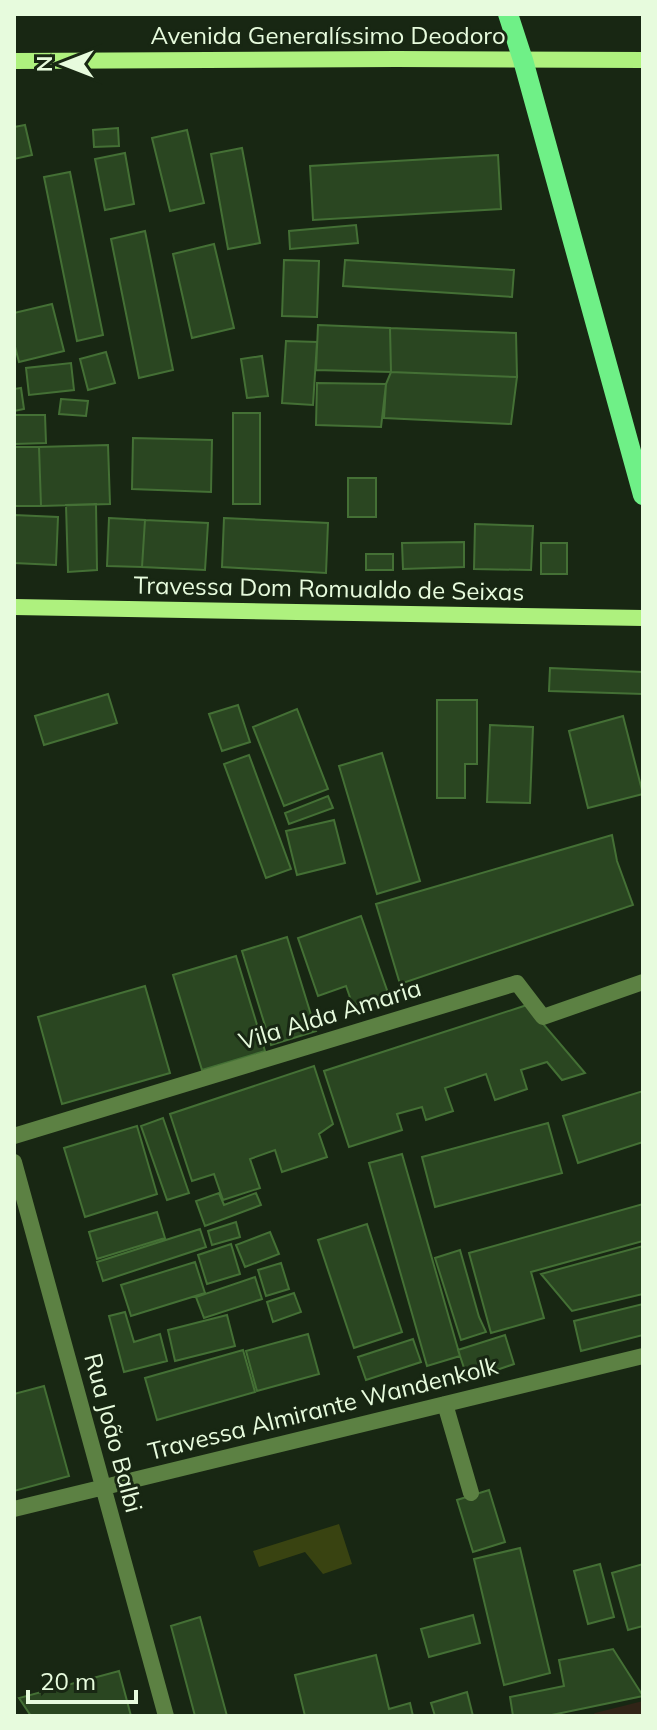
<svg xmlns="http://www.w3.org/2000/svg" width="657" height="1730" font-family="Mulish,sans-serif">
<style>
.green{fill:#312417}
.water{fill:#394311}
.building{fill:#2a4621;stroke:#447035;stroke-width:2}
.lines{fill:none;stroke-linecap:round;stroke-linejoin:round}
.street{stroke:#5c8143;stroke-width:16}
.secondary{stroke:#aef17e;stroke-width:16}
.primary{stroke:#6ff087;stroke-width:20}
.labels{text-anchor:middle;stroke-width:6;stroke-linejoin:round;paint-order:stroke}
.street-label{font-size:24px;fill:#e7fbdd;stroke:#182713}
</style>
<rect width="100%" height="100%" fill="#182713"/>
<path class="green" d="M 643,1701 L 643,1716 L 591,1716 L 595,1713 Z"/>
<path class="water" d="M 339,1524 L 352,1564 L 323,1574 L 305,1552 L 259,1567 L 253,1551 Z"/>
<path class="building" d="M 25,125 L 32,155 L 14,159 L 14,127 Z
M 118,128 L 119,146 L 94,147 L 93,130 Z
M 187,130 L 204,203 L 170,211 L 152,138 Z
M 242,148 L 260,243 L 228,249 L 211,154 Z
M 125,153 L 134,204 L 105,210 L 95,159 Z
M 498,155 L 501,209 L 313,220 L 310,166 Z
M 70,172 L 103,335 L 77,341 L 44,177 Z
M 356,225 L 358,243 L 290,249 L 289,231 Z
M 145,231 L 173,370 L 139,378 L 111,239 Z
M 214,244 L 234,328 L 192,338 L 173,254 Z
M 284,260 L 319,261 L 317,317 L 282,316 Z
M 345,260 L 514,270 L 512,297 L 343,286 Z
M 52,304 L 64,351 L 19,362 L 14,343 L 14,313 Z
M 318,325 L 390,328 L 391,372 L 316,370 Z
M 390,328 L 516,333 L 517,377 L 391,372 Z
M 286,341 L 317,342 L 313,405 L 282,403 Z
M 106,352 L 115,383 L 88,390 L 80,359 Z
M 262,356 L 268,396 L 247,398 L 241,359 Z
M 71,363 L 74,390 L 29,395 L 26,368 Z
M 391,372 L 517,377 L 511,424 L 384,418 L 386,384 Z
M 317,383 L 386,384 L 381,427 L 316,425 Z
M 21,388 L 24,409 L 14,411 L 14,389 Z
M 61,399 L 88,401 L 86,416 L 59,414 Z
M 233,413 L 260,413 L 260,504 L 233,504 Z
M 14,415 L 45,415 L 46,443 L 14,444 Z
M 133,438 L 212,440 L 211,492 L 132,489 Z
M 108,445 L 110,504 L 41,506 L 39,447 Z
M 14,447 L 39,447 L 41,506 L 14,506 Z
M 348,478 L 376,478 L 376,517 L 348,517 Z
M 96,504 L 97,570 L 68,572 L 66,505 Z
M 14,515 L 58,517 L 56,565 L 14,563 Z
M 109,518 L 145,520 L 142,567 L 107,566 Z
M 224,518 L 328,523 L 326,573 L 222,567 Z
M 145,520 L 208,523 L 205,570 L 142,567 Z
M 475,524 L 533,526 L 531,570 L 474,569 Z
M 464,542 L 464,567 L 403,569 L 402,543 Z
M 541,543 L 567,543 L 567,574 L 541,574 Z
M 366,554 L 393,554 L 393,570 L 366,570 Z
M 550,668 L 643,672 L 643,694 L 549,691 Z
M 108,694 L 117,723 L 44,745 L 35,716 Z
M 437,700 L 477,700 L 477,764 L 465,764 L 465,798 L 437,798 Z
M 238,705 L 250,742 L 222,751 L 209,714 Z
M 297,709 L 328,789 L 284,806 L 253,727 Z
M 623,716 L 643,794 L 588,808 L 569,731 Z
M 490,725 L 533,727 L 530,803 L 487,802 Z
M 382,753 L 420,881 L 377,894 L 339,766 Z
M 249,755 L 291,869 L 266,878 L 224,764 Z
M 328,796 L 333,808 L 289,824 L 285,813 Z
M 334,820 L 345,863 L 297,875 L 286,831 Z
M 612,835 L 617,861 L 633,905 L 400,984 L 376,904 Z
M 361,916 L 388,993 L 353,1006 L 346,986 L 318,996 L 298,938 Z
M 287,937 L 316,1031 L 271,1045 L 242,951 Z
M 236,956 L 265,1051 L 202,1070 L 173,975 Z
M 145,986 L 170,1073 L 62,1104 L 38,1017 Z
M 527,1005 L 585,1073 L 562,1080 L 547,1062 L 521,1070 L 527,1089 L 495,1100 L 486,1074 L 445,1088 L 453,1111 L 426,1120 L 422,1107 L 397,1114 L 402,1130 L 349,1147 L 324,1071 Z
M 314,1066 L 333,1124 L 319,1134 L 327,1157 L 282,1172 L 275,1150 L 250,1159 L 260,1188 L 223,1200 L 214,1174 L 192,1181 L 170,1114 Z
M 643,1091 L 643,1142 L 578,1163 L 563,1116 Z
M 163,1118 L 189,1193 L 167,1200 L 141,1126 Z
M 548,1123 L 562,1173 L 435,1207 L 422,1157 Z
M 137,1126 L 157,1194 L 85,1217 L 64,1148 Z
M 402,1154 L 460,1356 L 427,1366 L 369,1163 Z
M 219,1193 L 224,1205 L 256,1193 L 261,1205 L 205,1226 L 196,1201 Z
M 643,1204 L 643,1241 L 531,1272 L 544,1318 L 491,1333 L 469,1253 Z
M 157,1212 L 165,1238 L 97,1259 L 89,1232 Z
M 236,1222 L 240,1237 L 212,1245 L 208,1231 Z
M 367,1224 L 402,1332 L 354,1348 L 318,1240 Z
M 200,1229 L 206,1247 L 103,1281 L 97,1262 Z
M 270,1232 L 279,1254 L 245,1267 L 236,1245 Z
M 231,1244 L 240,1274 L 207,1284 L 198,1255 Z
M 643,1246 L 643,1294 L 572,1311 L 541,1274 Z
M 460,1250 L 479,1317 L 486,1332 L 461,1340 L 435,1258 Z
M 195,1262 L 205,1293 L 131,1316 L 121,1285 Z
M 281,1263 L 289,1289 L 266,1296 L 258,1270 Z
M 255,1277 L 262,1299 L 204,1318 L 196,1297 Z
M 294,1293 L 301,1312 L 273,1322 L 267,1302 Z
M 643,1304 L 643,1335 L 581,1351 L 574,1321 Z
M 125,1312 L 134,1342 L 160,1334 L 167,1361 L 124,1372 L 109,1316 Z
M 227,1315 L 235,1346 L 175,1361 L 168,1330 Z
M 308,1334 L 319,1374 L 257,1391 L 246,1351 Z
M 505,1335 L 514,1364 L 468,1380 L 458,1350 Z
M 413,1339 L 421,1362 L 366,1380 L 358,1357 Z
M 243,1350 L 255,1392 L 157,1420 L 145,1378 Z
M 44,1386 L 69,1476 L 14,1491 L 14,1394 Z
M 489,1490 L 505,1542 L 473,1552 L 457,1500 Z
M 520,1548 L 550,1673 L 504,1685 L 474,1559 Z
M 600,1564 L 614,1617 L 588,1624 L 574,1571 Z
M 643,1564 L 643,1626 L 628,1630 L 612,1573 Z
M 473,1615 L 480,1643 L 429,1657 L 421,1629 Z
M 200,1617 L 227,1716 L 195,1716 L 171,1626 Z
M 613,1649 L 643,1696 L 547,1716 L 513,1716 L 510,1697 L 564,1686 L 559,1660 Z
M 376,1655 L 389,1709 L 410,1703 L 413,1716 L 305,1716 L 295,1675 Z
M 119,1671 L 131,1716 L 31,1716 L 19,1698 Z
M 467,1692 L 473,1716 L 435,1716 L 431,1703 Z"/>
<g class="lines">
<path class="street" d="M 14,1136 L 517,983 L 543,1017 L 643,982
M 14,1162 L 166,1716
M 445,1404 L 471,1493
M 14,1509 L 643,1356"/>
<path class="secondary" d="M 14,61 L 396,59 L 643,60
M 14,607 L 643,618"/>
<path class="primary" d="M 508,14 L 523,60 L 643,495"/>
</g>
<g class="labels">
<g class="street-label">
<text x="328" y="44">Avenida Generalíssimo Deodoro</text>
<text transform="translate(329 589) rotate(1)" y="8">Travessa Dom Romualdo de Seixas</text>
<text transform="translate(330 1015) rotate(-17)" y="8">Vila Alda Amaria</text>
<text transform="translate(323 1409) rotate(-14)" y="8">Travessa Almirante Wandenkolk</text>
<text transform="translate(113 1433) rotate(75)" y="8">Rua João Balbi</text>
</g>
</g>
<rect width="657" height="1730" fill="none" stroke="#e7fbdd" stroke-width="32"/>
<g transform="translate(64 64) rotate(270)" stroke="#182713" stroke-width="6" paint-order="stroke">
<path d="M0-6L14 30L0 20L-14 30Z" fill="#e7fbdd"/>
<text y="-12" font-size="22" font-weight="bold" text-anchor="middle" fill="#e7fbdd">N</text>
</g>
<path d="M28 1690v12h108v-12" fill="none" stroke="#e7fbdd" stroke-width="4"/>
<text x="40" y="1690" font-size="24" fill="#e7fbdd" stroke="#182713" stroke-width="6" paint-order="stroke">20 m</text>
</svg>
